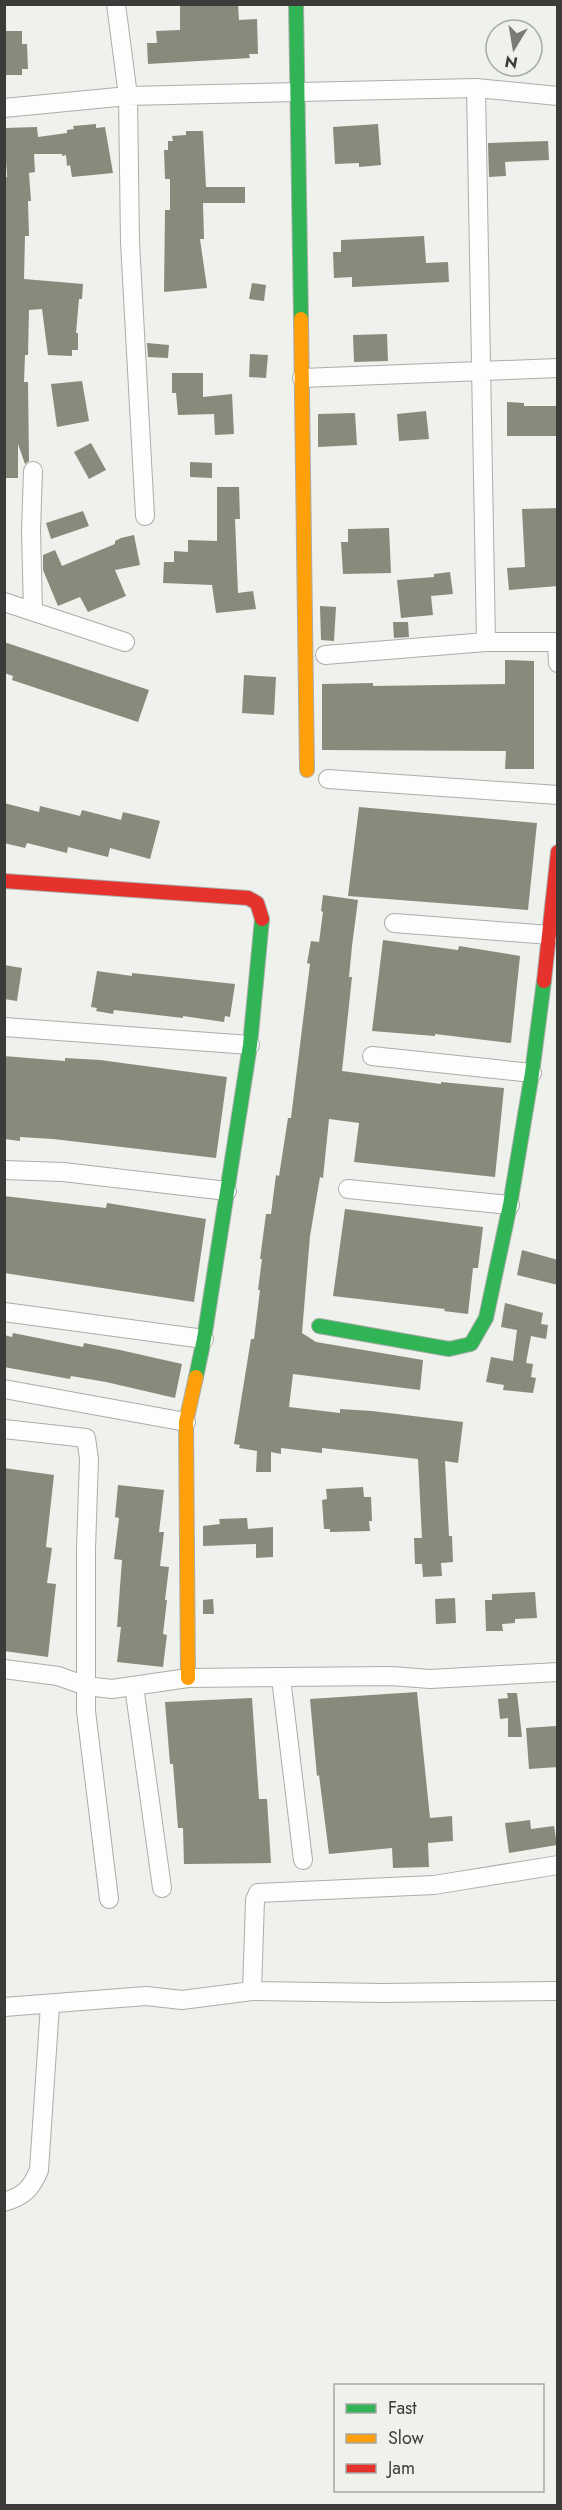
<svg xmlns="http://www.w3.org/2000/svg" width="562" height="2510" font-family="Jost,sans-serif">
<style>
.building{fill:#8a8a7c}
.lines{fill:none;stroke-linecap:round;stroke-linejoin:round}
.street-casing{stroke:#abadaa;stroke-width:20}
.fast-casing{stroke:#abadaa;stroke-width:16}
.slow-casing{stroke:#abadaa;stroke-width:16}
.jam-casing{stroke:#abadaa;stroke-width:16}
.street{stroke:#fcfdfc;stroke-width:18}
.fast{stroke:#30b455;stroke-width:14}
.slow{stroke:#ff9f0a;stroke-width:14}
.jam{stroke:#e5322d;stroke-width:14}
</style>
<rect width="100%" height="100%" fill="#eef1ec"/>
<path class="building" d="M 180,4 L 238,4 L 239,20 L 257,19 L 258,54 L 249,54 L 250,58 L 148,64 L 147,43 L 157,43 L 156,31 L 180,30 Z
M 4,31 L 22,31 L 22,44 L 27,44 L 28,69 L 22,69 L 22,75 L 6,75 Z
M 96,124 L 96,128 L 105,127 L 113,173 L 72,177 L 70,165 L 67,166 L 66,155 L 62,156 L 62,154 L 34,154 L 35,172 L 29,173 L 31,201 L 28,201 L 29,236 L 25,236 L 24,279 L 83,284 L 82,299 L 79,299 L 76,333 L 78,333 L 78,350 L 72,350 L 72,356 L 48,355 L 42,309 L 29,310 L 28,355 L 25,355 L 24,382 L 28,382 L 29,461 L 25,464 L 18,444 L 18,478 L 4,478 L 4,178 L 7,177 L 4,128 L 37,127 L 38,137 L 67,133 L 67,130 L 74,129 L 73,126 Z
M 378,124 L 381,165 L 359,167 L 359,163 L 335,164 L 333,127 Z
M 186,131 L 203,131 L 206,187 L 245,187 L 245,203 L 203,203 L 204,239 L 200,239 L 207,288 L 164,292 L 165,210 L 170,210 L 170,179 L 165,179 L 164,150 L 168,150 L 168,141 L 173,141 L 172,136 L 186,135 Z
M 548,141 L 549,160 L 505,162 L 506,176 L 489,177 L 488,143 Z
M 424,236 L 426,263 L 448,262 L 449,282 L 352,287 L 352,277 L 334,278 L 333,252 L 341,252 L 341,240 Z
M 252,283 L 266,285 L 264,301 L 249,299 Z
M 387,334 L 388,361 L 354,362 L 353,335 Z
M 147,343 L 169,345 L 168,358 L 148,357 Z
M 250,354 L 268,355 L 266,378 L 249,377 Z
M 172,373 L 203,373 L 203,397 L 232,394 L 234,434 L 215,435 L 214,414 L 178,415 L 176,393 L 172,393 Z
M 82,381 L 89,421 L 57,427 L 51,384 Z
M 507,402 L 524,403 L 524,406 L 558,406 L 558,436 L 507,436 Z
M 426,411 L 429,439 L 399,441 L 397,414 Z
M 355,413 L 357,445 L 318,447 L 318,414 Z
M 91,443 L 106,470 L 89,479 L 74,452 Z
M 190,462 L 212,463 L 212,478 L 190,477 Z
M 217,487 L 239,487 L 240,519 L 235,519 L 238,593 L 253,591 L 256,609 L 216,613 L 212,585 L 163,583 L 164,562 L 174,562 L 174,551 L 188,552 L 188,540 L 217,541 Z
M 558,508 L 558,586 L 509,590 L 507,568 L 525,567 L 522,509 Z
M 83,511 L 89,526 L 51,539 L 46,523 Z
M 389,528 L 391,573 L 343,574 L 341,542 L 348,542 L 348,529 Z
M 134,535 L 140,565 L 115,570 L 126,596 L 88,612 L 80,597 L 58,606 L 43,570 L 43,555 L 55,550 L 62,566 L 115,544 L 115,541 L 121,538 Z
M 450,572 L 453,594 L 431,596 L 433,615 L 401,618 L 397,580 L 434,577 L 434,574 Z
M 320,606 L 336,607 L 334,641 L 321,640 Z
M 393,622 L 408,622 L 409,637 L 394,638 Z
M 4,642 L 149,690 L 138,722 L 12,680 L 13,676 L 4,673 Z
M 505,660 L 534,661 L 534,769 L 505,769 L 506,751 L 322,750 L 322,684 L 373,683 L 373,686 L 505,684 Z
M 244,675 L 276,677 L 274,715 L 242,713 Z
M 4,803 L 39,812 L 40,806 L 80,816 L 82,810 L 121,820 L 123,812 L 160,821 L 150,859 L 110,848 L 108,857 L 68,847 L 67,853 L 27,843 L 25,848 L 4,843 Z
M 359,807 L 537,823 L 528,910 L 348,896 Z
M 323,895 L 358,900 L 352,946 L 349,977 L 352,977 L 342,1071 L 441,1084 L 441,1082 L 504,1088 L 495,1177 L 354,1162 L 359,1123 L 329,1119 L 323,1178 L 320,1177 L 310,1236 L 302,1333 L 316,1342 L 423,1360 L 420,1390 L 293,1374 L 289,1407 L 340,1413 L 340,1409 L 372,1411 L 463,1422 L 458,1463 L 445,1461 L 449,1536 L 452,1536 L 453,1562 L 441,1563 L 442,1576 L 423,1577 L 422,1564 L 415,1564 L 414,1538 L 422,1538 L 418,1459 L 322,1448 L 322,1453 L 281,1448 L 281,1454 L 271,1452 L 271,1472 L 256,1472 L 257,1451 L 239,1448 L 240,1445 L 234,1444 L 251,1339 L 254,1339 L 260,1290 L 258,1290 L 262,1259 L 260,1259 L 266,1214 L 271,1214 L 276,1175 L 279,1176 L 288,1118 L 291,1118 L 310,964 L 307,963 L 311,941 L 319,942 L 323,912 L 321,911 Z
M 383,940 L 458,950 L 459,946 L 520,956 L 511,1043 L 435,1034 L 435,1036 L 372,1031 Z
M 4,965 L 22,968 L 17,1001 L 4,999 Z
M 97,971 L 132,976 L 132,973 L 235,984 L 230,1017 L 225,1016 L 224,1022 L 183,1016 L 183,1018 L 114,1010 L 113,1014 L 96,1011 L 97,1008 L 91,1007 Z
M 4,1056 L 65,1061 L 65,1058 L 100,1060 L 227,1077 L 216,1158 L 53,1139 L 20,1137 L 20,1141 L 4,1139 Z
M 4,1196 L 106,1208 L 107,1203 L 206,1219 L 194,1302 L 4,1273 Z
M 345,1209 L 483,1227 L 478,1268 L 473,1268 L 468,1314 L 444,1311 L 445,1309 L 333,1296 Z
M 522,1250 L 558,1260 L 558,1285 L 517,1275 Z
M 505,1303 L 543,1313 L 541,1324 L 548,1325 L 546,1339 L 531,1336 L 526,1363 L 533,1364 L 531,1377 L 536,1378 L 533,1393 L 503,1390 L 504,1385 L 486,1382 L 491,1357 L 513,1361 L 517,1330 L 501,1327 Z
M 13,1333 L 83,1347 L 84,1343 L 120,1350 L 182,1364 L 175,1398 L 106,1382 L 71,1376 L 70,1379 L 4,1367 L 4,1335 L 12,1337 Z
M 4,1468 L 54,1475 L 46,1547 L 52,1548 L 47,1583 L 56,1584 L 48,1657 L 4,1651 Z
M 118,1485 L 164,1490 L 159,1532 L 164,1532 L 160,1566 L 169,1567 L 165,1600 L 167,1600 L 163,1634 L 167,1635 L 163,1667 L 117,1662 L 121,1627 L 117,1627 L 122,1560 L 114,1559 L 119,1518 L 115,1517 Z
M 363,1487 L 364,1497 L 371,1497 L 372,1521 L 369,1521 L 370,1531 L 330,1532 L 330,1529 L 324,1529 L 322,1500 L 327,1499 L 326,1489 Z
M 247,1518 L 248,1529 L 273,1527 L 273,1557 L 256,1558 L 256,1544 L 203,1546 L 203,1526 L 220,1524 L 219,1519 Z
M 535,1592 L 537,1618 L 515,1619 L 515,1623 L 502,1624 L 503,1631 L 486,1631 L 485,1600 L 492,1600 L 492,1594 Z
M 455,1598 L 456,1623 L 436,1624 L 435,1599 Z
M 213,1599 L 214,1614 L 203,1614 L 203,1600 Z
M 417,1692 L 430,1818 L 452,1816 L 453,1841 L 428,1843 L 429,1867 L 393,1868 L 392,1848 L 329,1854 L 319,1775 L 317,1776 L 310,1699 Z
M 507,1693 L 517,1693 L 522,1737 L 508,1737 L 508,1718 L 500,1719 L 498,1699 L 508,1698 Z
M 252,1698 L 259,1799 L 267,1799 L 271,1863 L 184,1864 L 183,1828 L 178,1828 L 173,1764 L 170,1764 L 165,1702 Z
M 556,1726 L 558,1767 L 529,1769 L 526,1728 Z
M 530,1820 L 531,1829 L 554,1826 L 557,1845 L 509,1853 L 505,1823 Z"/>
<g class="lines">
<defs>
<path id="street" d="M 116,4 L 128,96 L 130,242 L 145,516
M 476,88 L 486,642
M 4,108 L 128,96 L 476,88 L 558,96
M 302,378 L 558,368
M 4,602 L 125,642
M 33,611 L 31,531 L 33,471
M 557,642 L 558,663
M 325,655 L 486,642 L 558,642
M 328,779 L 558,795
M 394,923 L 550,935
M 4,1027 L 250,1045
M 372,1056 L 532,1073
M 4,1170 L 63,1172 L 227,1191
M 348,1189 L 510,1205
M 4,1312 L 204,1339
M 4,1389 L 186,1422
M 4,1429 L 86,1438 L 89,1459 L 86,1549 L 86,1711 L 109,1899
M 4,1669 L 58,1676 L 86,1686 L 112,1689 L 188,1678 L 391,1676 L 430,1679 L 558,1672
M 281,1678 L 303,1860
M 134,1686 L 162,1888
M 252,1991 L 255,1900 L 258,1893 L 434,1885 L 558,1865
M 4,2007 L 146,1996 L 182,2000 L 252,1991 L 382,1993 L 558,1991
M 4,2202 C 24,2196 31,2189 39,2170 L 50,2005"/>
<path id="fast" d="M 296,4 L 301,319
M 319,1326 L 449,1349 L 471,1344 L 486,1318 L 510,1205 L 532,1073 L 544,981
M 196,1377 L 204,1339 L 250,1045 L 262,919"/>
<path id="slow" d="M 301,319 L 307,770
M 188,1678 L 186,1422 L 196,1377"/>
<path id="jam" d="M 4,881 L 248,898 L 257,903 L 262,919
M 544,981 L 558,852"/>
</defs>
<use href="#street" class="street-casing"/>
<use href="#fast" class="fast-casing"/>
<use href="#slow" class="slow-casing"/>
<use href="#jam" class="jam-casing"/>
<use href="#street" class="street"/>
<use href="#fast" class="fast"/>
<use href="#slow" class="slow"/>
<use href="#jam" class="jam"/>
</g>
<rect width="562" height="2510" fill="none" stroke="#3b3c39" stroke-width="12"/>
<rect x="334" y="2384" width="210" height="108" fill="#eef2eb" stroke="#a6a9a4" stroke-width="1.5"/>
<rect x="346" y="2404" width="30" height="9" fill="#30b455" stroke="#a6a9a4" stroke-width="1.5"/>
<text x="388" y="2414" font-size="18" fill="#3b3c39">Fast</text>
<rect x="346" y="2434" width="30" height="9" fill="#ff9f0a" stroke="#a6a9a4" stroke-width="1.5"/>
<text x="388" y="2444" font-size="18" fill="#3b3c39">Slow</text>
<rect x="346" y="2464" width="30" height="9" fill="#e5322d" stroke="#a6a9a4" stroke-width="1.5"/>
<text x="388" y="2474" font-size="18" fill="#3b3c39">Jam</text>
<g transform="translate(514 48) rotate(191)"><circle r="28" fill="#eef2eb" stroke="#a6a9a4" stroke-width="1.5"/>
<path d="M0-4.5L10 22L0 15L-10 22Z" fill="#7a7b78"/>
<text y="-9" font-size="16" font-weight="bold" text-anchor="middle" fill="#3b3c39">N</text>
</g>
</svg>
